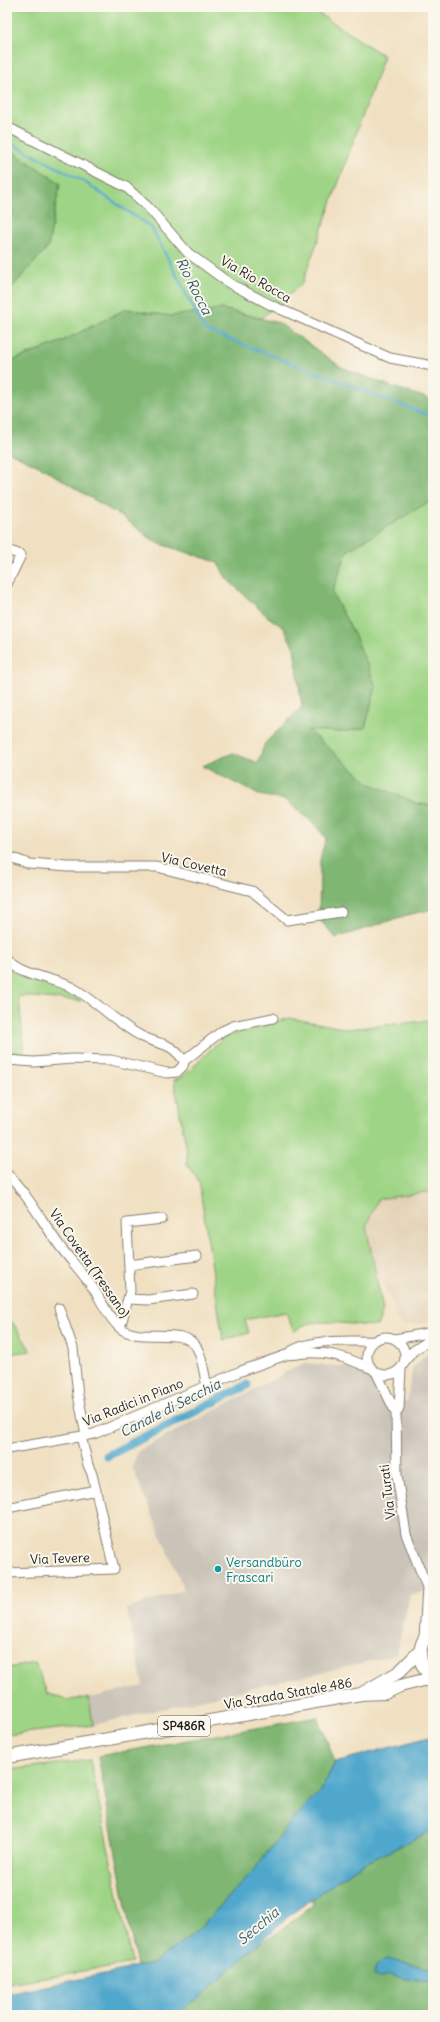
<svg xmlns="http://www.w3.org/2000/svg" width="440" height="2022" font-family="Delius,sans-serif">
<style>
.built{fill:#e2d0b4}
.industrial{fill:#cac3b8}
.green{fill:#9ed485;stroke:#5d7850}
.forest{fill:#7eb672;stroke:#4d6947}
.water{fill:#50a7cc;stroke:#366274}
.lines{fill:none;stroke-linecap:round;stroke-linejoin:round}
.stream{stroke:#50a7cc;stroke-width:2.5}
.canal{stroke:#50a7cc;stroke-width:9}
.minor-casing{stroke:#867e6e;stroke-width:11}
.major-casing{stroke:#867e6e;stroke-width:14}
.minor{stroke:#fff;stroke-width:9}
.major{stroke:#fff;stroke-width:12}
.culture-dot{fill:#0f9aa8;stroke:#fbf7ec;stroke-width:1.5}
.labels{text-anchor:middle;stroke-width:4;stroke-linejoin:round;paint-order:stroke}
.shield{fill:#fbf7ec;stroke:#5f5e5a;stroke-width:1}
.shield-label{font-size:12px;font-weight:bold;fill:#1c1c1c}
.street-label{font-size:13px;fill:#1c1c1c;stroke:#fbf7ec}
.culture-label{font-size:13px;fill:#0d838f;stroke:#fbf7ec;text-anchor:start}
.water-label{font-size:14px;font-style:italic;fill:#335b6b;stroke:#fbf7ec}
</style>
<rect width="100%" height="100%" fill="#fbf7ec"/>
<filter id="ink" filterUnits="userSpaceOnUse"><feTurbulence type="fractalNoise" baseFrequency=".025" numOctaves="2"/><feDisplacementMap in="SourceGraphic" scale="8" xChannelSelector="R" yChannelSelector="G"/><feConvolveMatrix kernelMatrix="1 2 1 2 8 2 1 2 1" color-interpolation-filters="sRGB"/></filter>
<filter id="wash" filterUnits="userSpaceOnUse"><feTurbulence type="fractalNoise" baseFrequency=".012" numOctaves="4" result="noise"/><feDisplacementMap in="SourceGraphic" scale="16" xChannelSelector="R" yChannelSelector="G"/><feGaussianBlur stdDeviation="0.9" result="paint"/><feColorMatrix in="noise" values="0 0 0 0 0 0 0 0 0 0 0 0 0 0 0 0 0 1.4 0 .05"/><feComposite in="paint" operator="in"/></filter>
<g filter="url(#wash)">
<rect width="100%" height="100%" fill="#f0e0c1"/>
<path class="built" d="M 433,1191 L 433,1322 L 403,1326 L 395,1318 L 393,1302 L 383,1283 L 375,1273 L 366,1226 L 378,1199 Z"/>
<path class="industrial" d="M 433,1349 L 433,1590 L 410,1595 L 396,1655 L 93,1725 L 89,1698 L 143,1686 L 127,1609 L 184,1590 L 132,1467 L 138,1451 L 304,1363 L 350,1367 L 374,1378 L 383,1400 L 407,1402 L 413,1367 Z"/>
<path class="green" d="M 7,7 L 309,7 L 384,56 L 302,284 L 261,318 L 222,309 L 171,316 L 126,309 L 63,341 L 14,360 L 7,361 L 7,293 L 48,247 L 60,183 L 7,148 Z
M 433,500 L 433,805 L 419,804 L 370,784 L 307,730 L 340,732 L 365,728 L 376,687 L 355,636 L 332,593 L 347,551 L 420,506 Z
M 7,968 L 23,977 L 71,993 L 81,1001 L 19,996 L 24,1053 L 7,1051 Z
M 290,1018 L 348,1029 L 433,1020 L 433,1191 L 378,1199 L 366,1226 L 383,1310 L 377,1326 C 359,1326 319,1318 305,1325 C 301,1326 297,1329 294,1332 L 286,1312 L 245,1320 L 249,1333 L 223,1340 L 199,1182 L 187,1164 L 187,1152 L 174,1080 L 184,1076 L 223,1037 Z
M 7,1317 L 13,1323 L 31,1351 L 7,1354 Z
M 35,1663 L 47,1693 L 66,1700 L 89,1698 L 93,1725 L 7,1735 L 7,1668 Z
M 90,1760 L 132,1963 L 7,1983 L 7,1770 Z"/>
<path class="forest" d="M 7,148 L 60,183 L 48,247 L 7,293 Z
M 126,309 L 171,316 L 222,309 L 279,323 L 341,367 L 390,386 L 433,400 L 433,500 L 420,507 L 347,551 L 332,593 L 355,636 L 376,686 L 365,728 L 340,732 L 308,730 L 370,784 L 419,804 L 433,805 L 433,909 L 407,915 L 336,938 L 319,919 L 320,859 L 326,838 L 314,824 L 286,800 L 259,795 L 202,766 L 233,753 L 258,763 L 265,743 L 302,707 L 294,648 L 284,628 L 267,616 L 227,579 L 217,562 L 157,543 L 125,519 L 41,467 L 7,451 L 7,361 L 14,360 L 63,341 Z
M 318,1717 L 335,1762 L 321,1791 L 295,1817 L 252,1872 L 196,1932 L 152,1964 L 137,1967 L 98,1756 Z
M 433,1830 L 433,2015 L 164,2015 L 235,1959 L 275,1934 L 313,1905 L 313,1898 L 357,1867 Z"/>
<path class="water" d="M 433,1736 L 433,1830 L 357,1867 L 291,1914 L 198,1999 L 174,2015 L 7,2015 L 7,1994 L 152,1964 L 196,1932 L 252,1872 L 295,1817 L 321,1791 L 335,1762 Z
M 387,1959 L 433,1969 L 433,1981 L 406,1979 L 390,1975 L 379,1978 L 374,1976 C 374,1966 378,1963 387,1959 Z"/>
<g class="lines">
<path class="stream" d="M 7,141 L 83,181 L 152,228 L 205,330 L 433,417"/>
<path class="canal" d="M 107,1456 L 247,1385"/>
</g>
</g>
<g filter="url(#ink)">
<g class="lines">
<defs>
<path id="minor" d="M 7,127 L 126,187 L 148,207 L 188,253 L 229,283 L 271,305 L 390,358 L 433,366
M 7,550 L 21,555 L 7,584
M 7,856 L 29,864 L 68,867 L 157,867 L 252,891 L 287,920 L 341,912
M 7,958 C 17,974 56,979 73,988 C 97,1001 116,1023 141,1036 C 160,1046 169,1040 184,1061 L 183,1066 L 177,1072 L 167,1073 L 111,1060 L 72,1059 L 34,1062 L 7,1060
M 184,1061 L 222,1031 L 233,1026 L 273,1018
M 7,1174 C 28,1195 42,1221 59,1245 C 70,1260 83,1273 93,1288 C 102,1301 108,1318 120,1328 C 140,1344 185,1325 197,1348 C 203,1359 204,1374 207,1387
M 129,1265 L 197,1256
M 129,1299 L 148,1300 L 193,1294
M 59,1308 L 73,1348 L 78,1395 L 86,1435
M 120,1328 L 130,1291 L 127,1223 L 162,1219
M367 1356a19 19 0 1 1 38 0a19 19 0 1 1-38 0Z
M 395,1339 L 433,1332
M 405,1361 L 413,1351 L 433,1338
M 370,1368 C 354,1361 335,1353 317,1353 C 307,1352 296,1355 286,1355 C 306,1337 348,1342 374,1341
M 401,1369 L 399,1408 L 396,1413 L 397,1475 L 406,1534 L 427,1587 L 433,1595
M 377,1374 L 396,1413
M 7,1449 L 94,1434 L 241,1371 L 286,1355
M 7,1508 L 96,1490
M 7,1573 L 114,1569 L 92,1474 L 88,1465 L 81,1436
M 424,1639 L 427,1587"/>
<path id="major" d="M 433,1629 C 417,1642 415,1665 433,1677
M 364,1692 L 399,1672 L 420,1651
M 7,1757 L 361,1694 L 385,1693 L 400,1686 L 424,1680 L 433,1680"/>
</defs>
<use href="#minor" class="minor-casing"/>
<use href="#major" class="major-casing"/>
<use href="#minor" class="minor"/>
<use href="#major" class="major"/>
</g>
</g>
<circle class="culture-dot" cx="218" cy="1569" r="4"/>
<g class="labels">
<rect class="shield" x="158" y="1716" width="52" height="20" rx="3"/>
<g class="shield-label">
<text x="184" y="1730">SP486R</text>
</g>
<g class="street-label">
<text transform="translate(256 279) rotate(30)" y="5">Via Rio Rocca</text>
<text transform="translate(194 864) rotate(13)" y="5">Via Covetta</text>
<text transform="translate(90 1263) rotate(55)" y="5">Via Covetta (Tressano)</text>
<text transform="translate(133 1402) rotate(-22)" y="5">Via Radici in Piano</text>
<text transform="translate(387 1492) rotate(-97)" y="5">Via Turati</text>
<text transform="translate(60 1558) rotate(-2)" y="5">Via Tevere</text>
<text transform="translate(288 1693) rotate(-10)" y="5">Via Strada Statale 486</text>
</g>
<g class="culture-label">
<text x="226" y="1567">Versandbüro<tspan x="226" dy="15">Frascari</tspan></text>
</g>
<g class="water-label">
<text transform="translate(194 286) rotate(63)" y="5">Rio Rocca</text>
<text transform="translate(170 1408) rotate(-27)" y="5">Canale di Secchia</text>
<text transform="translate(258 1926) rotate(-40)" y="5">Secchia</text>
</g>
</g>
<rect width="440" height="2022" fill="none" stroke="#fbf7ec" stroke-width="24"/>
</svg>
